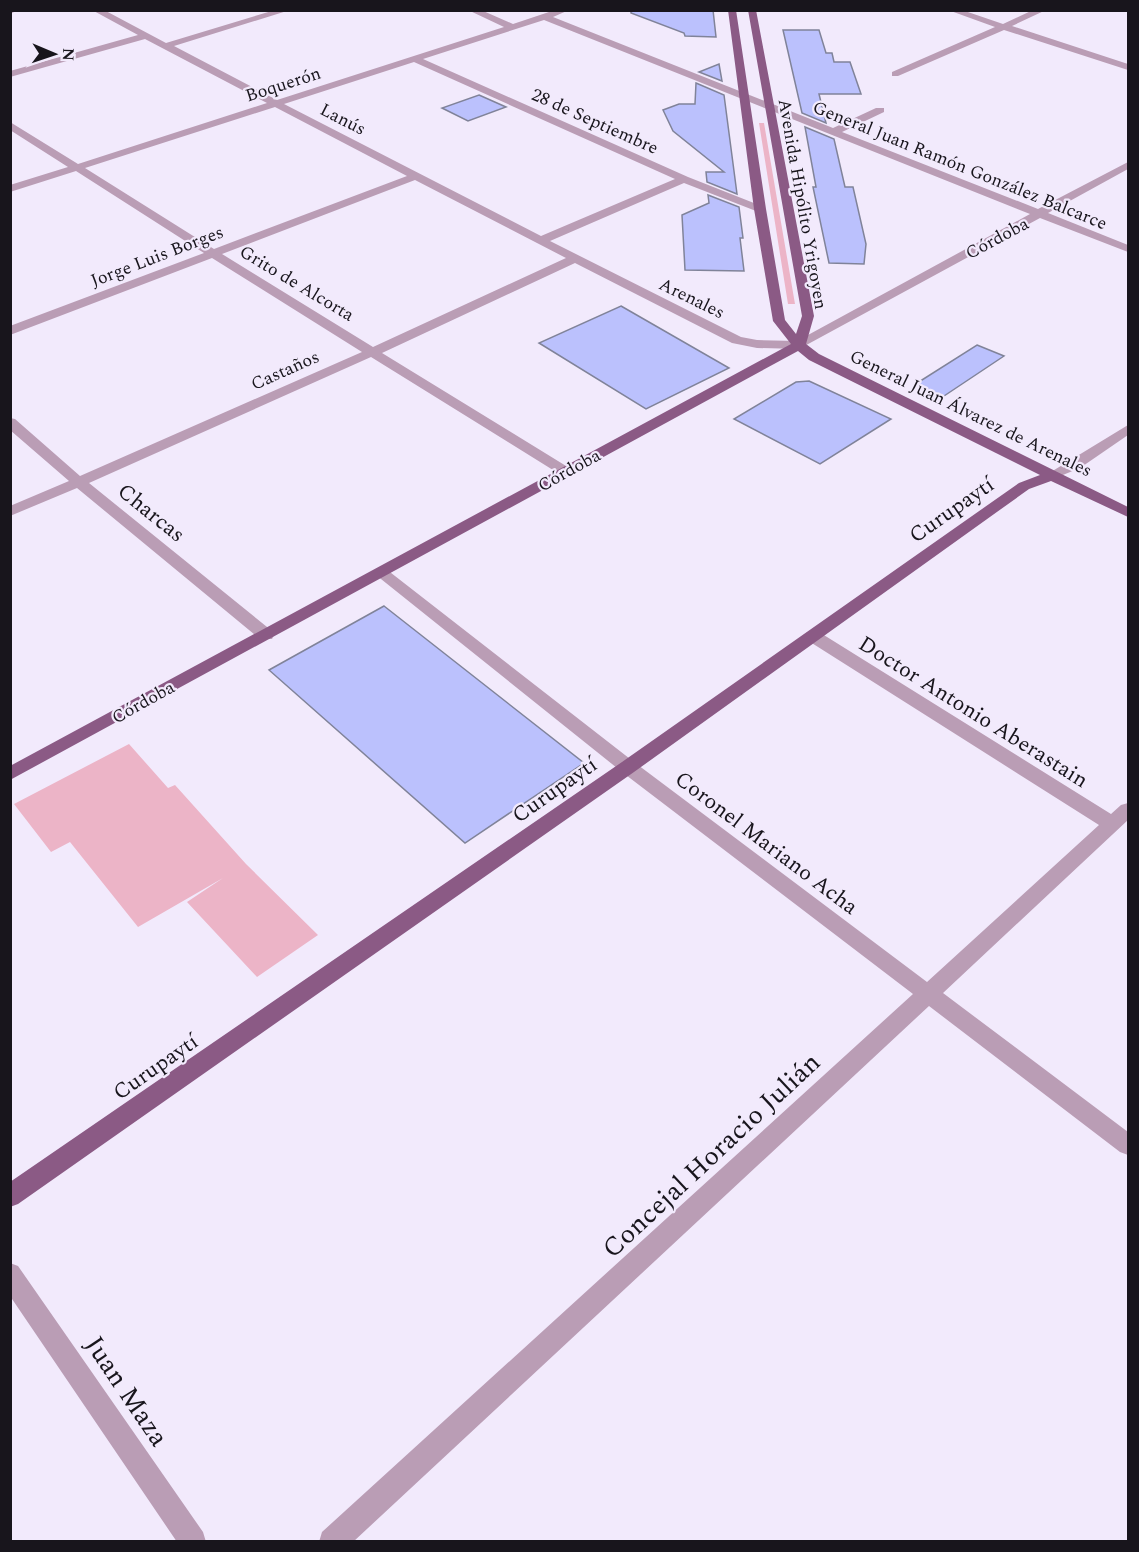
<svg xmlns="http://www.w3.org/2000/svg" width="1139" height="1552" font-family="Spectral,serif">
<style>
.green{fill:#ecb4c7}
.building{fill:#bbc1fd;stroke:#808399;stroke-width:1.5}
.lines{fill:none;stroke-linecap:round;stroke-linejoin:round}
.minor{fill:#ba9db5;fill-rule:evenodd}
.major{fill:#8b5a85;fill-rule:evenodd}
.labels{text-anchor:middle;stroke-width:4.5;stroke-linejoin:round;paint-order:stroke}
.far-street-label{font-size:18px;fill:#18151c;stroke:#f2eafc}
.street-label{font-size:22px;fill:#18151c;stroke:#f2eafc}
.near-street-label{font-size:27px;fill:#18151c;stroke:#f2eafc}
</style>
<rect width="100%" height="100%" fill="#f2eafc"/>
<path class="green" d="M 759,123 L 764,123 L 795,304 L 788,304 Z
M 129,744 L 168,788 L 175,785 L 246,864 L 318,935 L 257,977 L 187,902 L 223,878 L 138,927 L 70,842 L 51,852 L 14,804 Z"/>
<path class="building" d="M 631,10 L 713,10 L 716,37 L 685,36 L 684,33 L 631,13 Z
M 783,30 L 819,30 L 826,53 L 832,53 L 834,62 L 850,62 L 861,94 L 819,94 L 826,123 L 802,113 Z
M 719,64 L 722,81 L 699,72 Z
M 696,83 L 724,95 L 737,194 L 707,182 L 706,172 L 724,172 L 673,131 L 663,110 L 679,104 L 695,104 Z
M 479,95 L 506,107 L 468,121 L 442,108 Z
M 805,127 L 834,139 L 845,187 L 853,187 L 866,244 L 864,264 L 829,263 L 813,187 L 816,187 Z
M 708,195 L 739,207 L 743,238 L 740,238 L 744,271 L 685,270 L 682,215 L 709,203 Z
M 621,306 L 729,368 L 646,409 L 539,343 Z
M 977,345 L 1004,356 L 941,398 L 914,385 Z
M 809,381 L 891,419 L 820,464 L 734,419 L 796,382 Z
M 384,606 L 584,763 L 465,843 L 269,670 Z"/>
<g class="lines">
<path class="minor" d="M 10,10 L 18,10 L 10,14 Z
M 92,10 L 104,10 L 166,43 L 275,10 L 290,10 L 174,46 L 277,100 L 504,27 L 468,10 L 481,10 L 513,24 L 555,10 L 569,10 L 553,17 L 833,128 L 876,108 L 884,108 L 884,112 L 842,132 L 1038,209 L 1128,162 L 1128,169 L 1048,213 L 1128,245 L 1128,252 L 1040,218 L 799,349 L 757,348 L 732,343 L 575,263 L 382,353 L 571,469 L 573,472 L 571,475 L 561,475 L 371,357 L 89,483 L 272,631 L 274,635 L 272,639 L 260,639 L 77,488 L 10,516 L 10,506 L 69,481 L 10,430 L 10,418 L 15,419 L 80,476 L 362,352 L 212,258 L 10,335 L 10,326 L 204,253 L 76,171 L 10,192 L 10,185 L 68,167 L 10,130 L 10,122 L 78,164 L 267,103 L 145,39 L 10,77 L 10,71 L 138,35 ZM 544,20 L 1030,214 L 797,341 L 757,340 L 741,337 L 550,241 L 684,183 L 756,211 L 764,211 L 764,207 L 688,177 L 423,59 ZM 414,62 L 675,179 L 541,236 L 284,104 ZM 275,107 L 407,176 L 214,249 L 85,168 ZM 415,180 L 566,258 L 373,347 L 222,254 Z
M 948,10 L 962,10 L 1003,24 L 1033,10 L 1046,10 L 1012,26 L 1128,64 L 1128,70 L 1004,30 L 898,76 L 892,76 L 892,72 L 995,27 Z
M 1128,425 L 1128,435 L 1080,468 L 1053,479 L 1046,475 Z
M 381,567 L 386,569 L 634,762 L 927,982 L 1099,825 L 807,640 L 805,636 L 807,632 L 819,632 L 1111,814 L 1121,805 L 1128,803 L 1128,820 L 943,993 L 1128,1132 L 1128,1155 L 1120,1152 L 929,1006 L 353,1542 L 319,1542 L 322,1532 L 913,994 L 622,772 L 376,575 L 373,572 L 376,569 Z
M 10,1263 L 18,1266 L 203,1532 L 206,1542 L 177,1542 L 10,1296 Z"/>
<path class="major" d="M 728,10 L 736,10 L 766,209 L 785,320 L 796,334 L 802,316 L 748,10 L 756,10 L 814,316 L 806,344 L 819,354 L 1128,507 L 1128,517 L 1051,481 L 1029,489 L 634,772 L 18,1204 L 10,1207 L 10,1182 L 622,762 L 1019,483 L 1040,475 L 809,360 L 798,351 L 10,780 L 10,766 L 791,344 L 773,321 L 754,209 Z"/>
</g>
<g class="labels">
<g class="far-street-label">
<text transform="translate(283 84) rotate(-18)" y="6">Boquerón</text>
<text transform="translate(343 119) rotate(27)" y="6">Lanús</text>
<text transform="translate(595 121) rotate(24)" y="6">28 de Septiembre</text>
<text transform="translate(960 165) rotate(22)" y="6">General Juan Ramón González Balcarce</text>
<text transform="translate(803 204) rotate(80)" y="6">Avenida Hipólito Yrigoyen</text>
<text transform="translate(997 238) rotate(-28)" y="6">Córdoba</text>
<text transform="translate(157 256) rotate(-21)" y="6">Jorge Luis Borges</text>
<text transform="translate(297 283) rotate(31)" y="6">Grito de Alcorta</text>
<text transform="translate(692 298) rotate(26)" y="6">Arenales</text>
<text transform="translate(285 370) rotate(-24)" y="6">Castaños</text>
<text transform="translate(971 413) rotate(26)" y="6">General Juan Álvarez de Arenales</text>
<text transform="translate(569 470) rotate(-29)" y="6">Córdoba</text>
<text transform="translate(143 702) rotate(-29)" y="6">Córdoba</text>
</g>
<g class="street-label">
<text transform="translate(951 509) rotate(-35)" y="8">Curupaytí</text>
<text transform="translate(152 512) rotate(39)" y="8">Charcas</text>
<text transform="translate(974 711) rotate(32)" y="8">Doctor Antonio Aberastain</text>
<text transform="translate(554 789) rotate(-35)" y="8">Curupaytí</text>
<text transform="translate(767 842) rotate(37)" y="8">Coronel Mariano Acha</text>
<text transform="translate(155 1066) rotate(-35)" y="8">Curupaytí</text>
</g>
<g class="near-street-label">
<text transform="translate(711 1155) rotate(-43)" y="9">Concejal Horacio Julián</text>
<text transform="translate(127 1391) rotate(56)" y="9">Juan Maza</text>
</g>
</g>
<rect width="1139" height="1552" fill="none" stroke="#18151c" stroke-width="24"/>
<g transform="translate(54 54) rotate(92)" stroke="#f2eafc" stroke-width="4.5" paint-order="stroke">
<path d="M0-4.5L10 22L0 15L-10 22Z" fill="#18151c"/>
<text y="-9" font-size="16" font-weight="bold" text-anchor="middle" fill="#18151c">N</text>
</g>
</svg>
